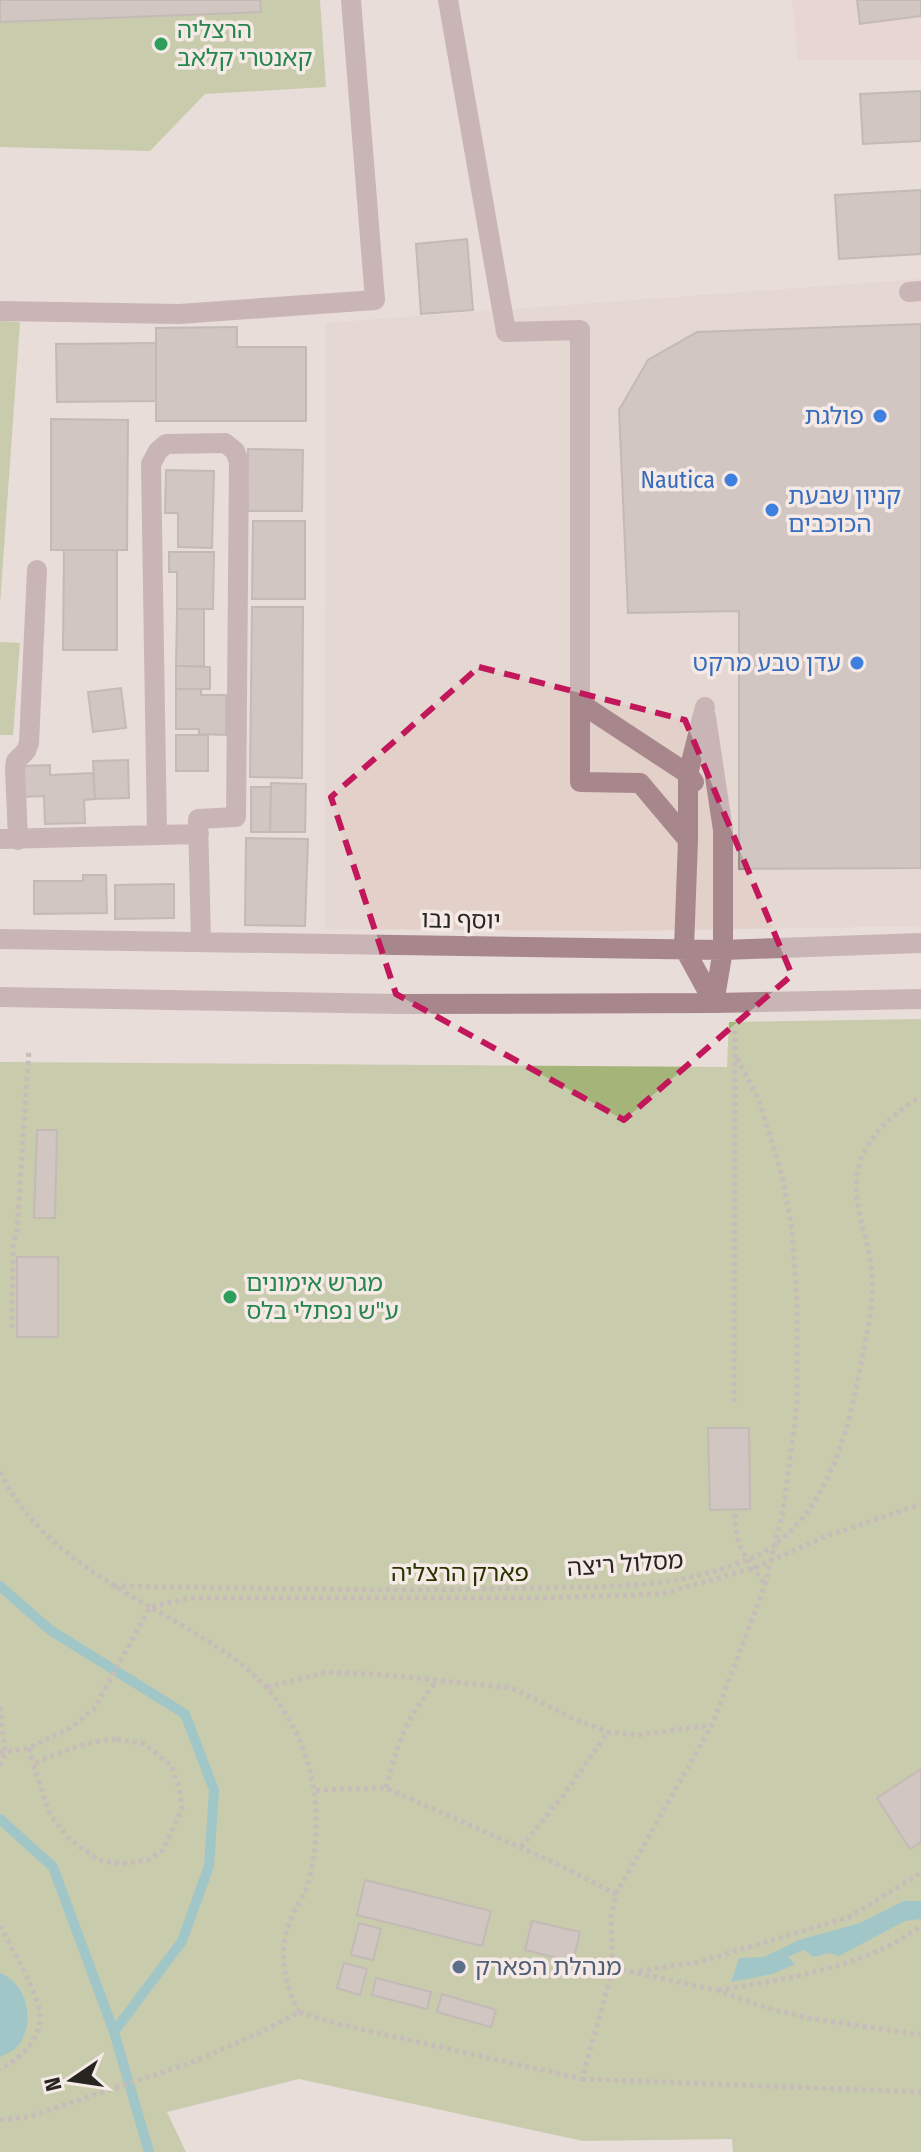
<svg xmlns="http://www.w3.org/2000/svg" width="921" height="2152" font-family="'Fira Sans Condensed','Noto Sans Hebrew',sans-serif">
<style>
.built{fill:#e2d0c9}
.education{fill:#e9cfcc}
.green{fill:#a5b579}
.water{fill:#4dacb4}
.lines{fill:none;stroke-linecap:round;stroke-linejoin:round}
.stream{stroke:#4dacb4;stroke-width:10}
.building{fill:#b5aba6;stroke:#9a908b;stroke-width:2}
.path{stroke:#9e9692;stroke-width:5;stroke-dasharray:4 4;stroke-linecap:butt}
.minor{stroke:#a7868c;stroke-width:20}
.marked{fill:none;stroke:#c2185b;stroke-width:6;stroke-dasharray:16 10;stroke-linejoin:round}
.leisure-dot{fill:#2e9e5b;stroke:#f5eae5;stroke-width:3}
.shop-dot{fill:#3f7fe0;stroke:#f5eae5;stroke-width:3}
.service-dot{fill:#5c6f8a;stroke:#f5eae5;stroke-width:3}
.labels{text-anchor:middle;stroke-width:7;stroke-linejoin:round;paint-order:stroke}
.leisure-label{font-size:24px;fill:#27864d;stroke:#f5eae5;text-anchor:start}
.shop-label{font-size:24px;fill:#366cbe;stroke:#f5eae5;text-anchor:end}
.street-label{font-size:24px;fill:#282422;stroke:#f5eae5}
.park-label{font-size:24px;fill:#2a3401;stroke:#f5eae5}
.service-label{font-size:24px;fill:#4e5e75;stroke:#f5eae5;text-anchor:start}
</style>
<rect width="100%" height="100%" fill="#e8ddd8"/>
<path class="built" d="M 921,279 L 921,926 L 619,931 L 325,929 L 326,323 Z"/>
<path class="education" d="M 792,0 L 921,0 L 921,60 L 798,60 Z"/>
<path class="green" d="M 0,0 L 320,0 L 326,87 L 205,94 L 150,151 L 0,147 Z
M 0,321 L 20,322 L 0,604 Z
M 0,642 L 20,643 L 13,735 L 0,735 Z
M 921,1019 L 921,2152 L 733,2152 L 732,2139 L 583,2141 L 299,2079 L 167,2112 L 186,2152 L 0,2152 L 0,1062 L 727,1067 L 729,1022 Z"/>
<path class="water" d="M 904,1901 L 921,1901 L 921,1919 L 905,1921 L 839,1956 L 829,1953 L 813,1957 L 804,1950 L 788,1957 L 795,1964 L 773,1974 L 731,1982 L 739,1958 L 764,1957 L 799,1940 L 860,1923 Z
M 0,1973 C 28,1983 37,2026 16,2048 C 12,2052 5,2054 0,2057 Z"/>
<g class="lines">
<path class="stream" d="M 0,1586 L 50,1630 L 185,1714 L 214,1790 L 209,1866 L 182,1941 L 114,2032
M 0,1819 L 53,1867 L 114,2032 L 149,2152"/>
</g>
<path class="building" d="M 0,0 L 260,0 L 261,12 L 0,22 Z
M 857,0 L 921,0 L 921,16 L 860,24 Z
M 857,0 L 921,0 L 921,16 L 860,24 Z
M 921,91 L 921,141 L 863,144 L 860,94 Z
M 921,190 L 921,254 L 839,259 L 835,195 Z
M 467,239 L 473,310 L 421,314 L 416,244 Z
M 921,324 L 921,868 L 739,869 L 739,611 L 628,613 L 619,410 L 648,360 L 697,332 Z
M 237,327 L 237,347 L 306,347 L 306,421 L 156,421 L 156,328 Z
M 156,343 L 156,401 L 57,402 L 56,344 Z
M 51,419 L 128,420 L 127,550 L 51,550 Z
M 248,449 L 303,450 L 302,511 L 248,511 Z
M 166,470 L 214,471 L 212,548 L 178,547 L 178,513 L 165,513 Z
M 253,521 L 305,521 L 305,599 L 252,599 Z
M 64,550 L 117,550 L 117,650 L 63,650 Z
M 169,552 L 214,552 L 213,609 L 177,609 L 177,572 L 169,572 Z
M 252,607 L 303,607 L 302,778 L 250,777 Z
M 177,609 L 204,609 L 204,666 L 176,666 Z
M 176,666 L 210,667 L 210,689 L 176,689 Z
M 121,688 L 126,728 L 93,732 L 88,692 Z
M 176,689 L 201,689 L 201,695 L 226,695 L 226,735 L 199,734 L 199,729 L 176,729 Z
M 176,735 L 208,735 L 208,771 L 176,771 Z
M 128,760 L 129,798 L 95,799 L 93,761 Z
M 50,765 L 50,775 L 93,773 L 95,799 L 84,800 L 85,823 L 45,824 L 44,796 L 22,797 L 21,766 Z
M 271,783 L 306,784 L 305,832 L 270,832 Z
M 251,787 L 271,787 L 270,832 L 251,832 Z
M 246,838 L 308,839 L 305,926 L 245,925 Z
M 83,875 L 106,875 L 107,913 L 34,914 L 34,881 L 83,881 Z
M 174,884 L 174,918 L 115,919 L 115,885 Z
M 37,1130 L 57,1130 L 55,1218 L 34,1218 Z
M 17,1257 L 58,1257 L 58,1337 L 17,1337 Z
M 708,1428 L 749,1428 L 750,1509 L 710,1510 Z
M 921,1769 L 921,1842 L 910,1849 L 877,1798 Z
M 365,1880 L 491,1911 L 482,1946 L 357,1915 Z
M 532,1921 L 580,1932 L 573,1962 L 525,1950 Z
M 359,1923 L 381,1929 L 373,1960 L 351,1955 Z
M 344,1963 L 367,1969 L 360,1995 L 337,1988 Z
M 376,1978 L 431,1992 L 427,2009 L 372,1995 Z
M 442,1994 L 496,2010 L 491,2027 L 437,2012 Z"/>
<g class="lines">
<path class="path" d="M 12,1328 L 13,1247 L 17,1231 L 29,1049
M 734,1402 L 735,1028
M 0,1472 C 37,1548 114,1585 183,1626 C 226,1652 261,1672 287,1716 C 317,1766 323,1824 309,1880 C 306,1894 296,1906 291,1919 C 277,1949 284,1984 299,2012
M 735,1514 C 735,1550 747,1557 765,1585
M 114,1586 C 252,1588 391,1592 530,1588 C 602,1586 669,1590 738,1563 C 747,1559 758,1557 766,1551 C 829,1510 848,1432 861,1363 C 867,1333 874,1304 872,1274 C 869,1236 848,1199 860,1161 C 870,1134 897,1110 921,1097
M 267,1687 L 327,1672 L 386,1675 L 512,1688 L 572,1718 L 608,1732 L 638,1735 L 711,1725
M 0,1707 L 5,1754 L 0,1765
M 117,1739 L 144,1744 L 171,1765 L 180,1791 L 182,1809 L 163,1850 L 148,1860 L 121,1864 L 98,1860 L 68,1838 L 50,1814 L 33,1764 C 59,1752 88,1741 117,1739 Z
M 29,1748 L 33,1764
M 0,1753 L 29,1748 L 70,1728 L 94,1709 L 150,1607 L 189,1598 L 536,1598 L 661,1594 L 754,1568 L 824,1537 L 921,1504
M 386,1788 C 399,1739 405,1720 437,1681
M 316,1790 L 386,1788 L 553,1862 L 616,1894
M 521,1847 L 563,1796 L 608,1732
M 0,1926 C 11,1947 40,1995 40,2017 C 41,2039 18,2061 0,2069
M 614,1968 L 716,1990 L 764,2007 L 808,2018 L 921,2035
M 639,1971 L 699,1962 L 849,1917 L 921,1873
M 718,1990 C 787,1979 863,1968 921,1926
M 582,2079 L 921,2092
M 0,2120 L 28,2117 L 190,2063 L 257,2034 L 299,2012 L 338,2024 L 582,2079 L 613,1968 L 611,1917 L 616,1894 L 712,1725 L 765,1585 L 783,1511 L 797,1406 L 797,1301 L 792,1230 L 783,1179 L 759,1100 L 736,1056"/>
<path class="minor" d="M 448,0 L 506,332 L 580,330 L 580,782 L 640,783 L 688,840
M 909,292 L 921,291
M 0,311 L 179,314 L 375,300 L 351,0
M 580,703 L 688,774 L 694,782
M 705,707 L 688,774 L 688,840 L 684,948 L 714,1003
M 706,717 L 723,830 L 723,950 L 714,1003
M 157,835 L 151,464 L 158,451 L 166,444 L 225,443 L 235,451 L 239,462 L 236,817 L 198,819 L 201,942
M 0,839 L 199,834
M 18,840 L 15,768 L 16,761 L 26,751 L 29,743 L 37,570
M 0,939 L 723,950 L 921,943
M 0,997 L 398,1004 L 714,1003 L 921,999"/>
</g>
<path d="M0 0H921V2152H0ZM 479,667 L 685,720 L 792,975 L 624,1120 L 396,994 L 331,797 Z" fill="#e8ddd8" fill-opacity=".55" fill-rule="evenodd"/>
<path class="marked" d="M 479,667 L 685,720 L 792,975 L 624,1120 L 396,994 L 331,797 Z"/>
<g class="leisure-dot">
<circle cx="161" cy="44" r="8"/>
<circle cx="230" cy="1297" r="8"/>
</g>
<g class="shop-dot">
<circle cx="880" cy="416" r="8"/>
<circle cx="731" cy="480" r="8"/>
<circle cx="772" cy="510" r="8"/>
<circle cx="857" cy="663" r="8"/>
</g>
<circle class="service-dot" cx="459" cy="1967" r="8"/>
<g class="labels">
<g class="leisure-label">
<text x="177" y="38">הרצליה<tspan x="177" dy="28">קאנטרי קלאב</tspan></text>
<text x="246" y="1291">מגרש אימונים<tspan x="246" dy="28">ע"ש נפתלי בלס</tspan></text>
</g>
<g class="shop-label">
<text x="864" y="424">פולגת</text>
<text x="715" y="488">Nautica</text>
<text x="788" y="504" text-anchor="start">קניון שבעת<tspan x="788" dy="28">הכוכבים</tspan></text>
<text x="841" y="671">עדן טבע מרקט</text>
</g>
<g class="street-label">
<text transform="translate(461 920) rotate(1)" y="8">יוסף נבו</text>
<text transform="translate(625 1564) rotate(-4)" y="8">מסלול ריצה</text>
</g>
<g class="park-label">
<text x="460" y="1581">פארק הרצליה</text>
</g>
<g class="service-label">
<text x="475" y="1975">מנהלת הפארק</text>
</g>
</g>
<g transform="translate(72 2080) rotate(257)" stroke="#f5eae5" stroke-width="6" paint-order="stroke">
<path d="M0-6L14 30L0 20L-14 30Z" fill="#282422"/>
<text y="-12" font-size="22" font-weight="bold" text-anchor="middle" fill="#282422">N</text>
</g>
</svg>
